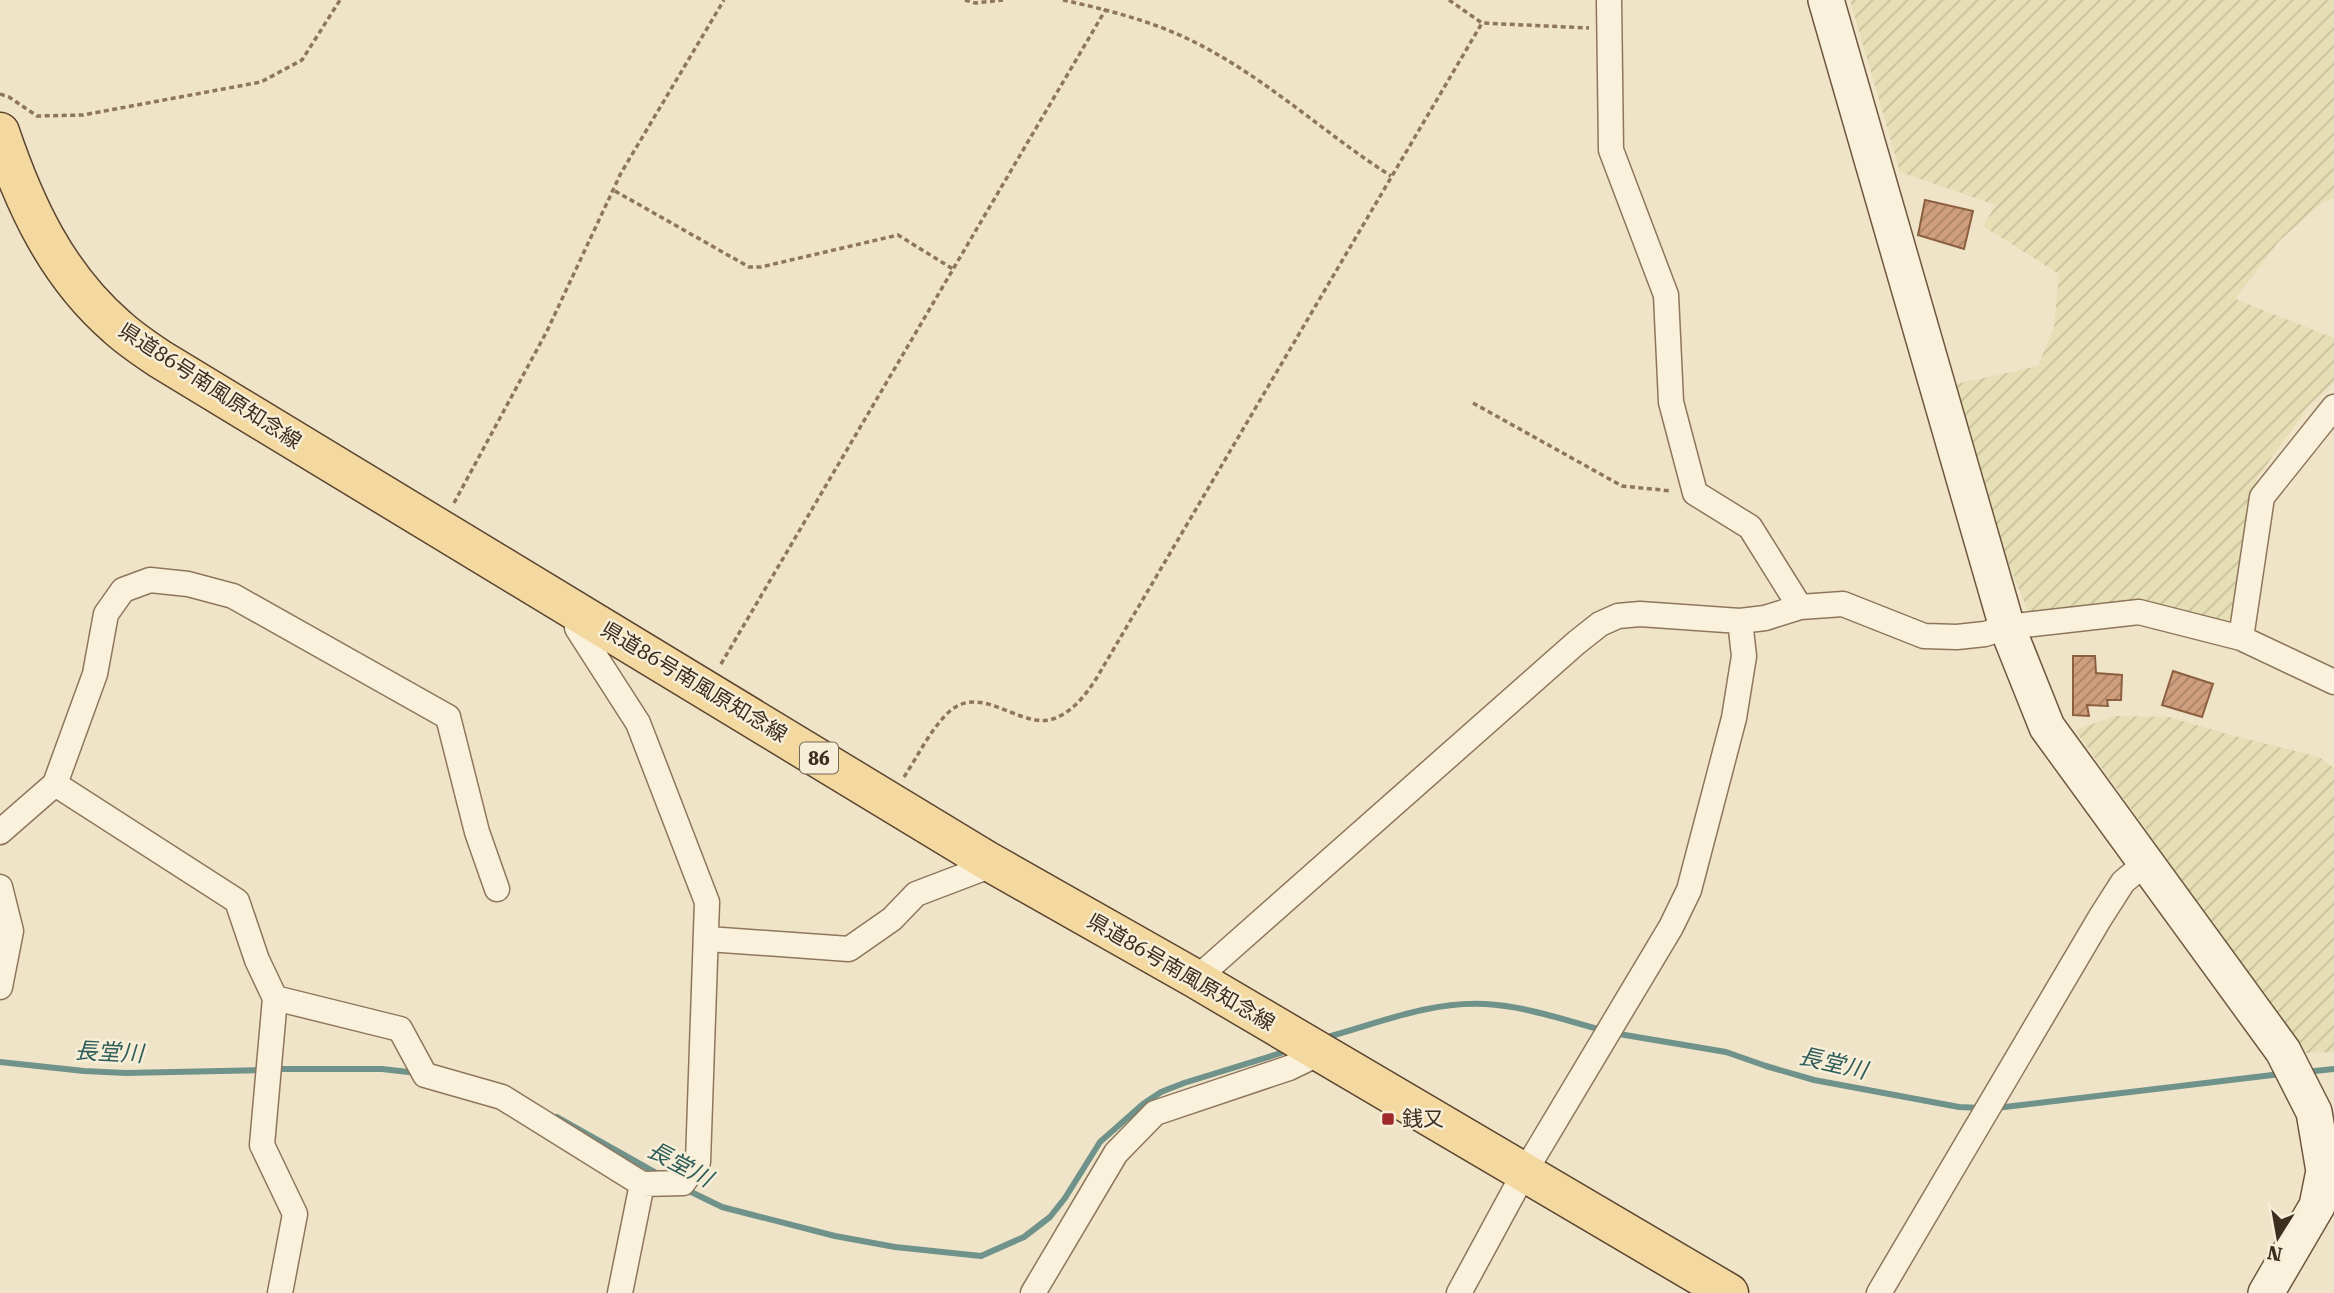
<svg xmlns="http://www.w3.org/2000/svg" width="2334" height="1293" font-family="'Roboto Serif','Noto Sans JP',serif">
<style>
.farmland{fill:url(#farmland-furrows)}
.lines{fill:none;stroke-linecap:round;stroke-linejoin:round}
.stream{stroke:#6f938a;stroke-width:6}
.building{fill:url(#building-hatch);stroke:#8d5f41;stroke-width:2}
.street-casing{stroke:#8d765c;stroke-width:27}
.secondary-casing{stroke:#6f573f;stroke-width:38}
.primary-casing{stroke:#5b4430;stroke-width:41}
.path{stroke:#8d765c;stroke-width:3.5;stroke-dasharray:5 3.5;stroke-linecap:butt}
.street{stroke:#faf1dc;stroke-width:24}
.secondary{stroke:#faf1dc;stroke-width:35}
.primary{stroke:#f3d9a0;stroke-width:38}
.poi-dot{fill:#9e2a2b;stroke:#f7eed8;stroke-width:2.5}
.labels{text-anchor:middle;stroke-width:5;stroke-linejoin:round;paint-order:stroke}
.shield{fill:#f7eed8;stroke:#756857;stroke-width:2}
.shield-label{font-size:19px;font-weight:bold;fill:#3d2e20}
.street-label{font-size:21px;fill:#3d2e20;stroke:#f7eed8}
.poi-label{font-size:21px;fill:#3d2e20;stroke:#f7eed8;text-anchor:start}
.water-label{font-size:23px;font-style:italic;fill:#2f5d5a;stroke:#f7eed8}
</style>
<defs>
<pattern id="farmland-furrows" width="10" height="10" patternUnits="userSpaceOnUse" patternTransform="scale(1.75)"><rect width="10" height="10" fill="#e6deb5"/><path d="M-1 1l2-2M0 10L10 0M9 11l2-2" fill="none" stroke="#c6bf9b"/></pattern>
<pattern id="building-hatch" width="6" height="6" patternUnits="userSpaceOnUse" patternTransform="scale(1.75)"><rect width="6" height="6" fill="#cf9f7d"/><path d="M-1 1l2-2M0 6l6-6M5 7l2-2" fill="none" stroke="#a98266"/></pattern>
</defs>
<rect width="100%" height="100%" fill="#f0e4c8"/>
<path class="farmland" d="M 1850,0 L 2334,0 L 2334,198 L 2322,203 L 2279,241 L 2235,299 L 2334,338 L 2334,382 L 2308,407 L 2257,478 L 2235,633 L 2213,625 L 2030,616 L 2006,557 L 1956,384 L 2038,366 L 2054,327 L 2059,274 L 1983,226 L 1996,205 L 1900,172 Z
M 2116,716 L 2169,717 L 2231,735 L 2319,757 L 2334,768 L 2334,1052 L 2305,1053 L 2075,730 Z"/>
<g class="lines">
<path class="stream" d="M 1613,1033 L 1726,1052 L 1766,1066 L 1814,1080 L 1959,1107 L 1982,1108
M 1331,1036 C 1381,1022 1432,1001 1485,1004 C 1525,1006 1564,1020 1602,1030
M 0,1062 L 84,1071 L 126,1073 L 263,1070
M 274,1069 L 382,1069 L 417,1073
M 2305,1072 L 2334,1069
M 1996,1108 L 2281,1074
M 557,1117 L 660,1175
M 685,1189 L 722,1207 L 835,1236 L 895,1247 L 981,1256 L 1024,1237 L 1050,1217 L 1065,1198 L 1100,1142 L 1143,1104 L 1161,1092 L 1184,1083 L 1281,1053"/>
</g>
<path class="building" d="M 1925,200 L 1973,211 L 1964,249 L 1918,235 Z
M 2073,656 L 2095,656 L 2096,673 L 2122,675 L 2121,700 L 2107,700 L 2108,706 L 2087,705 L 2089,716 L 2073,715 Z
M 2173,671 L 2213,684 L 2202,717 L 2162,705 Z"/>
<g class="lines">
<defs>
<path id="street" d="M 1609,0 L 1611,150 L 1666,295 L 1671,402 L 1695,493 L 1750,527 L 1800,607
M 2241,638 L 2262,497 L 2334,407
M 55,784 L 95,674 L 106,614 L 123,590 L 150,580 L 188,584 L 233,596 L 448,717 L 477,832 L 497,889
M 0,832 L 55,784 L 237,901 L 257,960 L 275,998 L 262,1145 L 295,1214 L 280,1293
M 0,887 L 11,931 L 0,987
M 708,939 L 849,949 L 892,919 L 916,894 L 979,870 L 986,860
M 1196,979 L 1576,643 L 1600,624 L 1618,616 L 1640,614 L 1740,621 L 1765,618 L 1800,607 L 1843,604 L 1924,636 L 1957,637 L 1985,634 L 2007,627 L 2139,612 L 2241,638 L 2334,682
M 275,998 L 400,1029 L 425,1075 L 502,1097 L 642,1184 L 683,1183 L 698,1162 L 707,902 L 638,723 L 577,628 L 579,611
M 620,1293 L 642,1184
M 1033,1293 L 1116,1153 L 1155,1113 L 1289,1068 L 1320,1053
M 1459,1293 L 1524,1173 L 1671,927 L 1689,890 L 1734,718 L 1744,656 L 1740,621
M 1879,1293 L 2100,918 L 2123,882 L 2147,862"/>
<path id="secondary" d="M 1826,0 L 2007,627 L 2047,727 L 2283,1051 L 2314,1112 L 2324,1171 L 2317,1206 L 2266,1293"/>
<path id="primary" d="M 0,132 C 25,206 57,275 117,327 C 130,339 145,349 160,359 L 986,860 L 1196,979 L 1729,1293"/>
</defs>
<use href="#street" class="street-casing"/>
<use href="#secondary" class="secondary-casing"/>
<use href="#primary" class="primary-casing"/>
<path class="path" d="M 965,0 L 975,3 L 1003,0
M 1063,0 C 1104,9 1148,20 1186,38 C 1261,73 1322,132 1391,176
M 1449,0 L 1482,23 L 1589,28
M 0,94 L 9,97 L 37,116 L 83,115 L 261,82 L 302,60 L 340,0
M 615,191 L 749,267 L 761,267 L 898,235 L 953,269
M 1473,403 L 1622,486 L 1672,491
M 454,503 L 547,331 L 621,173 L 724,0
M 721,664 L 1106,9
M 904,777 C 918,756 931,728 950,711 C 984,682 1024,734 1058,717 C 1075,709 1086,694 1096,679 L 1482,23"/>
<use href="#street" class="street"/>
<use href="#secondary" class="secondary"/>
<use href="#primary" class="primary"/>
</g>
<rect class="poi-dot" x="1381" y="1112" width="14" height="14" rx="3.5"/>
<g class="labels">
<rect class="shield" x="800" y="742.5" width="38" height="31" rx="5"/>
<g class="shield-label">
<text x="819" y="765">86</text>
</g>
<g class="street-label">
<text transform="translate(210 386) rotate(33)" y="7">県道86号南風原知念線</text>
<text transform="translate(694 682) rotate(31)" y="7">県道86号南風原知念線</text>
<text transform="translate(1181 972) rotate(30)" y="7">県道86号南風原知念線</text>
</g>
<g class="poi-label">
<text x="1402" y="1126">銭又</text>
</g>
<g class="water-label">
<text transform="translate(109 1052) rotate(3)" y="8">長堂川</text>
<text transform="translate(1833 1063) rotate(13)" y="8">長堂川</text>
<text transform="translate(680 1164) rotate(28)" y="8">長堂川</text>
</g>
</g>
<g transform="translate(2278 1237) rotate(191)" stroke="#f7eed8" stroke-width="5" paint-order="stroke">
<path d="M0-5L12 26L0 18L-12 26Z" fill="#3d2e20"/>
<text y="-10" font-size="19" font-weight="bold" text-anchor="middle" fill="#3d2e20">N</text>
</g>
</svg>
